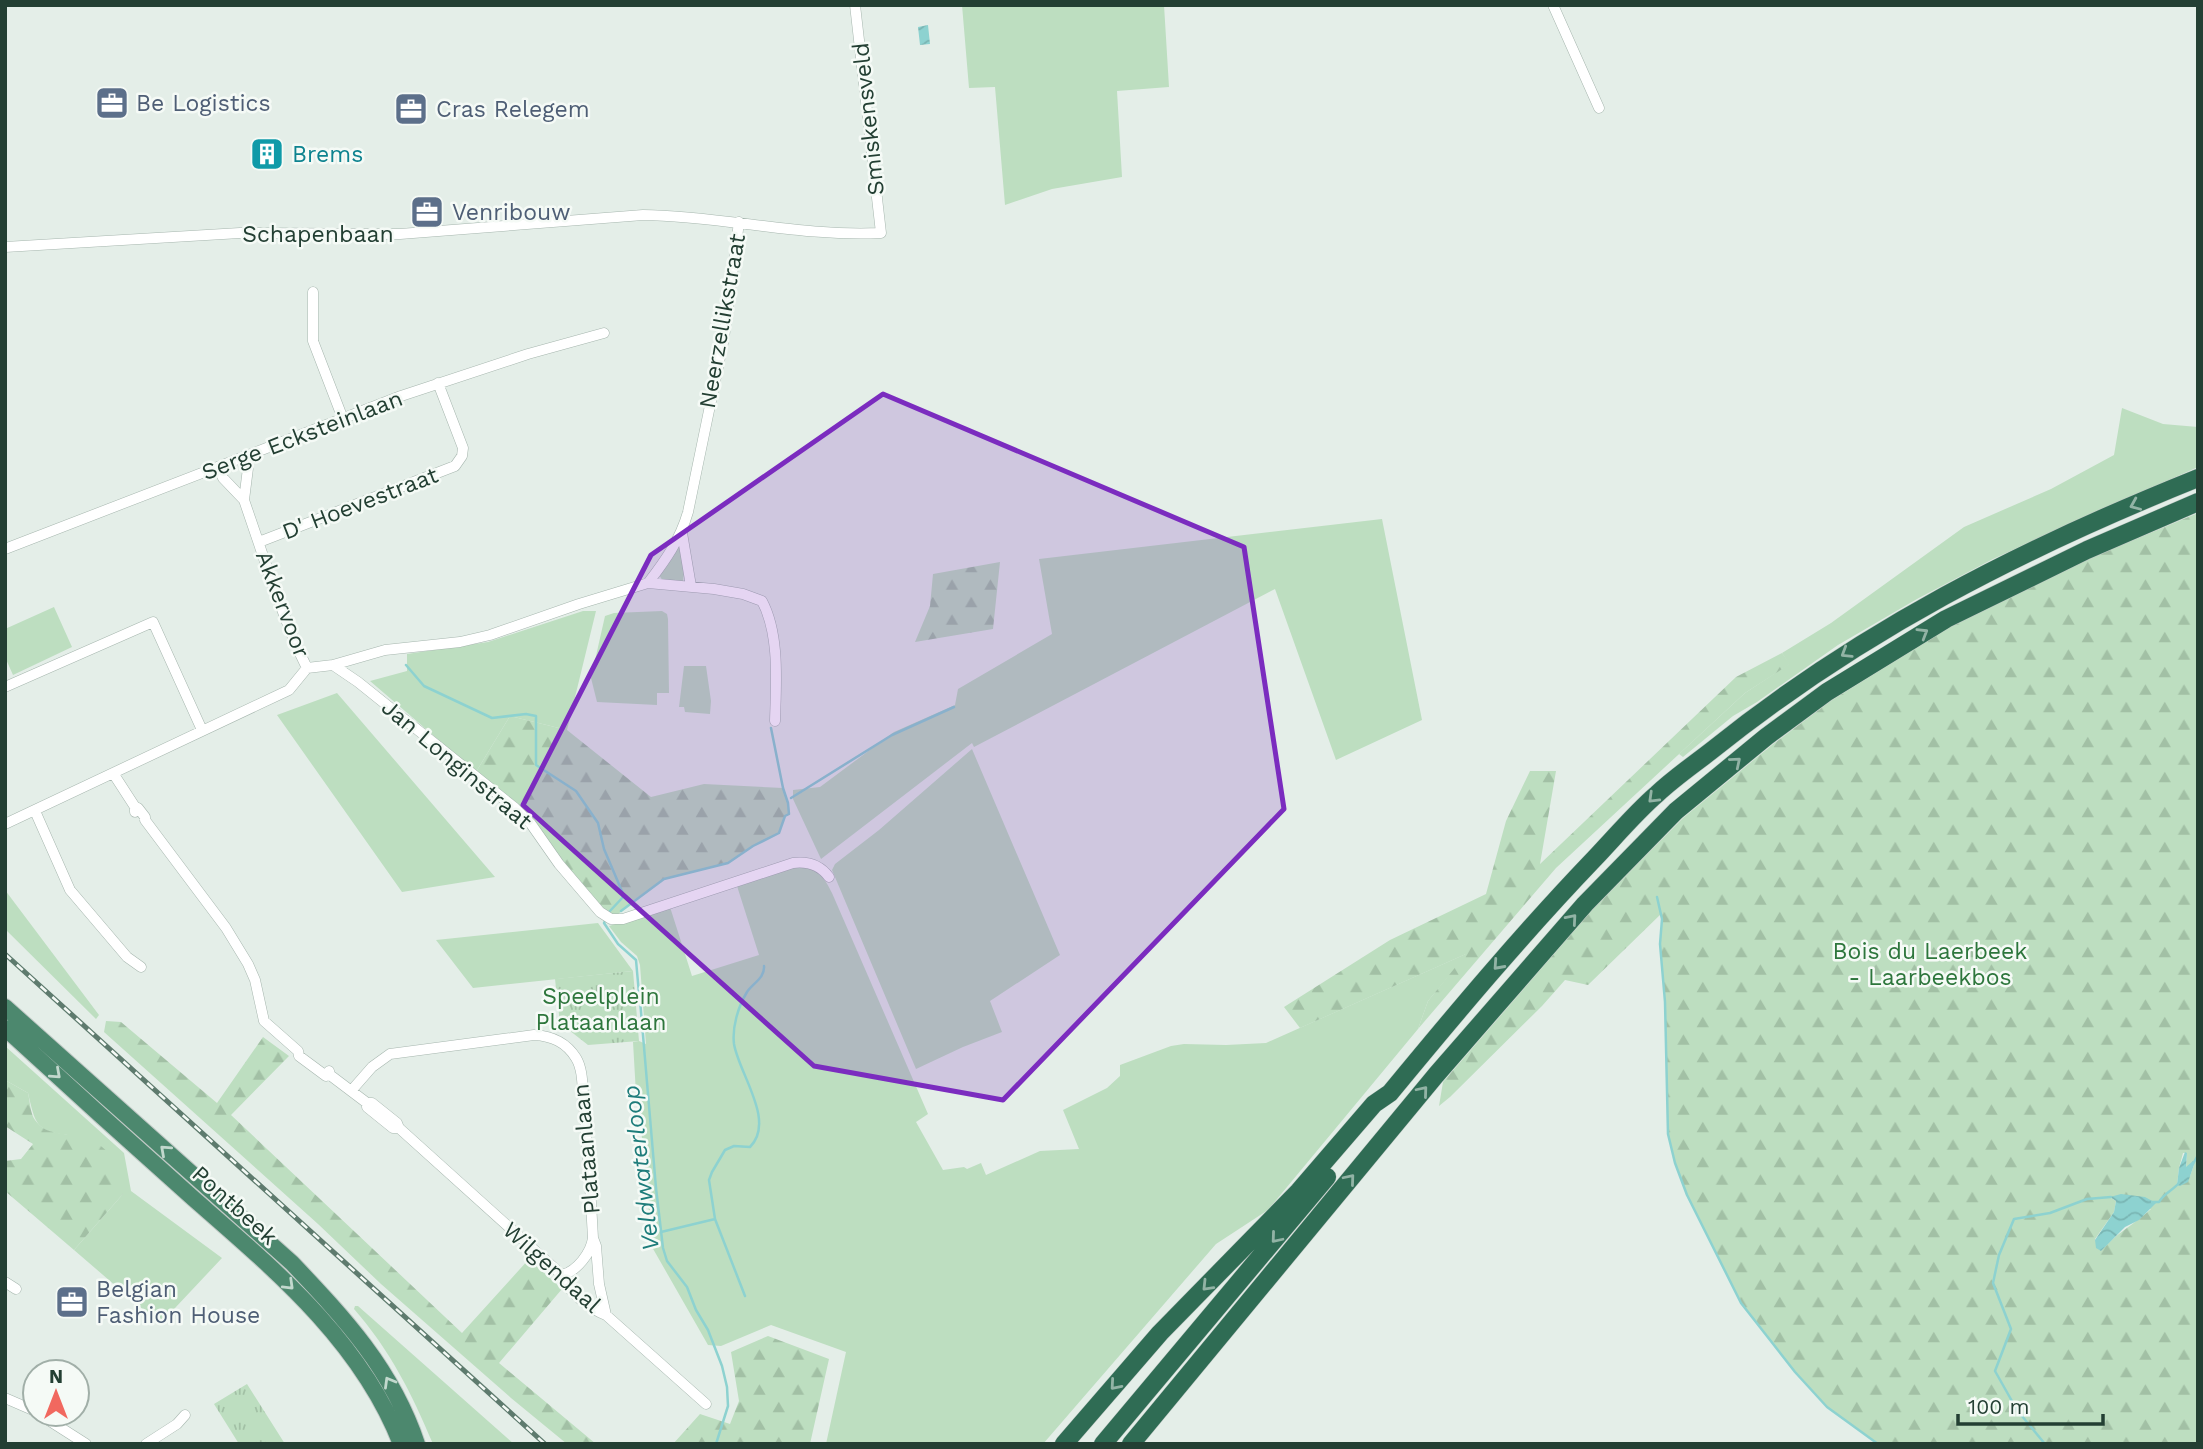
<svg xmlns="http://www.w3.org/2000/svg" width="2203" height="1449" font-family="'Work Sans',sans-serif">
<style>
.grass{fill:#bddec0}
.forest{fill:url(#forest-firs);fill-rule:evenodd}
.park{fill:url(#park-tufts)}
.water{fill:url(#water-waves)}
.lines{fill:none;stroke-linecap:round;stroke-linejoin:round}
.stream{stroke:#8dd2d0;stroke-width:2.5}
.minor-casing{stroke:#a6b6ae;stroke-width:11}
.trunk-casing{stroke:#c1c9c6;stroke-width:18}
.motorway-casing{stroke:#c1c9c6;stroke-width:19}
.minor{stroke:#fff;stroke-width:10}
.trunk{stroke:#4c886e;stroke-width:16}
.motorway{stroke:#2f6c54;stroke-width:18}
.rail-casing{stroke:#5e7b6e;stroke-width:5}
.rail{stroke:#f5faf6;stroke-width:2.5;stroke-dasharray:8;stroke-linecap:butt}
.oneway{stroke:#92b3a5}
.oneway2{stroke:#c2d8cd}
.marked{fill:#7b2cbf;fill-opacity:0.2;stroke:#7b2cbf;stroke-width:5;stroke-linejoin:round}
.labels{text-anchor:middle;stroke-width:5;stroke-linejoin:round;paint-order:stroke}
.service-label{font-size:23px;fill:#4e5e75;stroke:#f5faf6;text-anchor:start}
.street-label{font-size:23px;fill:#233f33;stroke:#f5faf6}
.culture-label{font-size:23px;fill:#0d838f;stroke:#f5faf6;text-anchor:start}
.park-label{font-size:23px;fill:#2d763c;stroke:#f5faf6}
.water-label{font-size:24px;font-style:italic;fill:#1d7c7a;stroke:#f5faf6}
</style>
<defs>
<pattern id="forest-firs" width="22" height="20" patternUnits="userSpaceOnUse" patternTransform="scale(1.75)"><rect width="22" height="20" fill="#bddec0"/><path d="M5 1l3.5 6h-7zM16 11l3.5 6h-7z" fill="#a2c0a5"/></pattern>
<pattern id="park-tufts" width="24" height="20" patternUnits="userSpaceOnUse" patternTransform="scale(1.75)"><rect width="24" height="20" fill="#bddec0"/><path d="M3 7l-1-3M5 7V3M7 7l1-3M15 17l-1-3M17 17v-4M19 17l1-3" fill="none" stroke="#a2c0a5"/></pattern>
<pattern id="water-waves" width="16" height="10" patternUnits="userSpaceOnUse" patternTransform="scale(1.75)"><rect width="16" height="10" fill="#8dd2d0"/><path d="M0 5q4-4 8 0t8 0" fill="none" stroke="#79b5b3"/></pattern>
</defs>
<rect width="100%" height="100%" fill="#e4eee8"/>
<path class="grass" d="M 962,5 L 1164,5 L 1169,87 L 1117,91 L 1122,177 L 1052,189 L 1005,205 L 995,87 L 969,88 Z
M 2122,408 L 2163,424 L 2198,427 L 2198,467 L 1993,559 L 1917,599 L 1838,645 L 1757,702 L 1733,716 L 1683,757 L 1679,754 L 1745,693 L 1789,664 L 1782,653 L 1831,623 L 1964,527 L 2051,489 L 2114,455 Z
M 1382,519 L 1422,720 L 1336,760 L 1275,589 L 974,747 L 972,743 L 821,859 L 793,799 L 793,790 L 820,787 L 894,732 L 955,705 L 958,689 L 1052,634 L 1039,559 Z
M 679,547 L 680,547 L 684,574 L 683,581 L 663,581 L 659,575 Z
M 54,607 L 72,647 L 13,675 L 5,657 L 5,629 Z
M 583,611 L 596,611 L 567,730 L 510,716 L 476,772 L 370,681 L 407,671 L 407,654 L 488,642 Z
M 662,611 L 667,614 L 668,619 L 669,693 L 657,693 L 657,705 L 597,702 L 591,678 L 605,616 L 614,613 Z
M 684,666 L 706,666 L 711,701 L 710,714 L 685,712 L 684,707 L 679,707 Z
M 337,693 L 495,877 L 402,892 L 277,715 Z
M 972,749 L 1060,955 L 990,1001 L 1002,1032 L 963,1047 L 916,1069 L 832,870 L 835,864 L 879,830 Z
M 805,866 C 821,872 825,879 832,893 L 928,1114 L 916,1122 L 943,1170 L 964,1167 L 967,1169 L 981,1163 L 986,1175 L 1040,1151 L 1079,1149 L 1063,1110 L 1107,1088 L 1120,1076 L 1120,1065 L 1171,1046 L 1184,1044 L 1226,1045 L 1266,1043 L 1468,953 L 1428,1001 L 1418,1029 L 1268,1210 L 1216,1244 L 1043,1444 L 826,1444 L 846,1352 L 771,1325 L 721,1346 L 708,1345 L 652,1247 L 643,1145 L 636,1094 L 633,1042 L 639,1041 L 646,1044 L 640,965 L 637,956 L 621,942 L 609,926 L 670,907 L 692,976 L 759,955 L 737,886 L 786,868 Z
M 5,890 L 99,1015 L 96,1019 L 5,929 Z
M 598,923 L 633,971 L 473,988 L 436,940 Z
M 5,1046 L 124,1153 L 131,1191 L 222,1258 L 160,1324 L 74,1250 L 123,1194 L 68,1135 C 36,1132 35,1123 28,1093 L 5,1080 Z
M 355,1306 L 358,1306 L 514,1444 L 433,1444 C 412,1394 390,1350 354,1309 Z"/>
<path class="forest" d="M 2198,513 L 2198,1444 L 1878,1444 L 1827,1407 L 1795,1372 L 1741,1303 L 1687,1195 L 1675,1163 L 1668,1134 L 1665,1002 L 1660,944 L 1662,913 L 1588,985 L 1565,980 L 1542,1006 L 1450,1097 L 1439,1106 L 1443,1082 L 1592,910 L 1683,818 L 1772,745 L 1832,700 L 1950,627 L 2090,558 ZM 2183,1153 L 2187,1153 L 2186,1168 L 2195,1162 L 2190,1176 L 2177,1185 L 2179,1168 ZM 2111,1198 L 2151,1209 C 2135,1224 2116,1233 2101,1251 L 2095,1239 L 2114,1212 L 2116,1201 Z
M 1000,562 L 993,629 L 915,642 L 930,606 L 933,574 Z
M 1782,653 L 1790,664 L 1745,693 L 1556,868 L 1418,1029 L 1428,1001 L 1466,954 L 1300,1028 L 1284,1007 L 1390,940 L 1486,894 L 1506,821 L 1530,771 L 1556,771 L 1540,864 L 1736,677 Z
M 510,716 L 567,730 L 651,797 L 704,784 L 783,788 L 788,803 L 789,814 L 785,816 L 779,833 L 753,846 L 728,863 L 664,879 L 634,900 L 615,917 L 608,916 L 563,863 L 476,772 Z
M 106,1021 L 121,1022 L 217,1103 L 263,1037 L 289,1056 L 231,1115 L 462,1333 L 529,1259 L 562,1289 L 499,1363 L 596,1444 L 567,1444 L 511,1398 L 381,1284 L 318,1224 L 104,1032 Z
M 5,1080 L 28,1093 C 30,1101 30,1113 35,1120 C 45,1133 54,1132 69,1135 C 109,1142 116,1156 123,1194 L 74,1250 L 5,1191 L 5,1161 L 21,1159 L 33,1144 L 5,1126 Z
M 768,1336 L 829,1359 L 810,1444 L 673,1444 L 700,1414 L 730,1424 L 739,1401 L 731,1352 Z"/>
<path class="park" d="M 633,971 L 639,1041 L 588,1045 L 560,1023 L 555,979 Z
M 247,1384 L 285,1444 L 239,1444 L 214,1404 Z"/>
<path class="water" d="M 928,25 L 930,44 L 920,45 L 918,27 Z
M 2185,1152 L 2187,1153 L 2186,1167 L 2193,1161 L 2195,1162 L 2188,1182 L 2180,1186 L 2177,1185 L 2179,1168 Z
M 2121,1194 L 2145,1197 L 2156,1203 L 2139,1220 L 2125,1227 L 2101,1251 L 2096,1248 L 2095,1240 L 2114,1212 L 2116,1201 L 2110,1197 Z"/>
<g class="lines">
<path class="stream" d="M 406,665 L 424,686 L 492,718 L 526,714 L 536,716 L 536,765 L 576,791 L 598,823 L 604,849 L 624,896 L 609,912
M 791,798 L 892,735 L 954,707
M 1657,897 L 1662,919 L 1660,944 L 1665,1002 L 1668,1134 L 1675,1163 L 1687,1195 L 1741,1303 L 1795,1372 L 1827,1407 L 1878,1444
M 621,911 L 664,879 L 728,863 L 753,846 L 779,833 L 785,816 L 789,814 L 788,803 L 783,788 L 771,728
M 605,921 L 604,923 L 618,944 L 636,960 L 639,994
M 640,1000 L 656,1188 L 663,1248 L 667,1261 L 687,1287 L 696,1310 L 708,1330 L 722,1366 L 727,1387 L 728,1406 L 716,1444
M 2193,1164 L 2198,1155
M 2152,1202 L 2159,1202 C 2164,1193 2172,1191 2179,1183
M 715,1219 L 745,1296
M 661,1232 L 715,1219 L 709,1180 L 712,1172 L 725,1150 L 734,1146 L 750,1147 C 776,1121 739,1074 734,1044 C 732,1027 738,1007 747,992 C 753,983 765,978 764,966
M 2045,1444 L 2017,1410 L 1995,1371 L 2011,1329 L 1993,1283 L 1999,1255 L 2014,1219 L 2050,1213 L 2087,1199 L 2111,1197"/>
<defs>
<path id="minor" d="M 1553,5 L 1599,108
M 5,247 L 240,233 L 400,234 L 643,215 C 723,216 801,237 881,233 L 855,5
M 313,292 L 313,341 L 343,419
M 244,458 L 248,468 L 244,500
M 218,467 L 223,478 L 244,500 L 276,594 L 295,643 L 307,668
M 682,533 L 691,586
M 259,542 L 455,466 L 462,456 L 463,448 L 438,383
M 5,549 L 401,396 L 528,354 L 604,333
M 648,583 C 665,561 680,540 688,512 L 724,338 L 739,222
M 333,665 L 358,682 L 515,808 L 531,824 L 559,864 L 600,912 L 611,919 L 623,919 L 793,863 C 808,861 820,865 829,877
M 5,687 L 153,622 L 202,730
M 113,773 L 135,807 L 135,812
M 135,807 L 138,808 L 145,817 L 145,820 L 226,928 L 248,964 L 255,980 L 264,1021 L 298,1051 L 299,1056 L 326,1076 L 330,1075
M 35,811 L 70,890 L 127,957 L 141,967
M 5,824 L 289,690 L 307,668 L 333,665 L 385,650 L 460,642 L 490,635 L 579,604 L 648,583 L 714,589 L 743,594 L 762,601 C 780,635 776,683 775,721
M 329,1071 L 330,1075 L 367,1103 L 367,1107 L 393,1128 L 399,1128
M 351,1091 L 372,1067 L 390,1054 L 534,1035 C 552,1036 566,1042 576,1058 C 584,1071 582,1091 584,1106 C 588,1150 591,1194 593,1238 L 596,1246 L 599,1284 L 606,1315
M 367,1103 L 372,1103 L 397,1123 L 399,1128 L 562,1275 C 567,1291 590,1309 606,1315 L 706,1404
M 562,1275 C 577,1271 591,1253 593,1238
M 5,1282 L 16,1289
M 5,1398 L 35,1411
M 39,1414 L 86,1444
M 146,1444 L 177,1424 L 185,1415"/>
<path id="trunk" d="M 5,1007 L 292,1263 C 345,1319 392,1369 417,1444
M 5,1028 C 68,1086 131,1143 194,1199 C 275,1270 361,1341 401,1444"/>
<path id="motorway" d="M 1064,1444 L 1160,1333 L 1299,1191 L 1374,1104 L 1390,1093 C 1456,1013 1523,933 1595,858 C 1615,837 1635,813 1657,794 C 1674,778 1693,765 1711,751 C 1860,631 2021,549 2198,478
M 1103,1444 L 1327,1177
M 1131,1444 L 1436,1075 L 1585,904 L 1676,811 L 1766,737 L 1827,692 L 1946,619 L 2087,550 L 2198,502"/>
</defs>
<use href="#minor" class="minor-casing"/>
<use href="#trunk" class="trunk-casing"/>
<use href="#motorway" class="motorway-casing"/>
<use href="#minor" class="minor"/>
<use href="#trunk" class="trunk"/>
<use href="#motorway" class="motorway"/>
<defs>
<path id="rail" d="M 5,954 L 545,1444"/>
</defs>
<use href="#rail" class="rail-casing"/>
<use href="#rail" class="rail"/>
</g>
<defs><path id="oneway-chevron" d="M-2-3.5L2.5 0L-2 3.5" fill="none" stroke-width="1.6" stroke-linecap="round" stroke-linejoin="round" transform="scale(1.75)"/></defs>
<g class="oneway">
<use href="#oneway-chevron" transform="translate(2135 505) rotate(157)"/>
<use href="#oneway-chevron" transform="translate(1923 633) rotate(-31)"/>
<use href="#oneway-chevron" transform="translate(1846 653) rotate(148)"/>
<use href="#oneway-chevron" transform="translate(1736 762) rotate(-40)"/>
<use href="#oneway-chevron" transform="translate(1653 798) rotate(136)"/>
<use href="#oneway-chevron" transform="translate(1572 919) rotate(-49)"/>
<use href="#oneway-chevron" transform="translate(1498 965) rotate(132)"/>
<use href="#oneway-chevron" transform="translate(1423 1091) rotate(-50)"/>
<use href="#oneway-chevron" transform="translate(1350 1179) rotate(-50)"/>
<use href="#oneway-chevron" transform="translate(1276 1238) rotate(130)"/>
<use href="#oneway-chevron" transform="translate(1207 1286) rotate(134)"/>
<use href="#oneway-chevron" transform="translate(1115 1385) rotate(131)"/>
</g>
<g class="oneway2">
<use href="#oneway-chevron" transform="translate(56 1074) rotate(42)"/>
<use href="#oneway-chevron" transform="translate(165 1150) rotate(-138)"/>
<use href="#oneway-chevron" transform="translate(289 1285) rotate(44)"/>
<use href="#oneway-chevron" transform="translate(389 1382) rotate(-120)"/>
</g>
<path class="marked" d="M 883,394 L 1244,547 L 1284,809 L 1003,1100 L 814,1066 L 523,805 L 651,555 Z"/>
<defs>
<symbol id="office-square" viewBox="-11 -11 22 22"><rect x="-9" y="-9" width="18" height="18" rx="4" fill="#5c6f8a" stroke="#f5faf6"/><path d="M-6-3h4V-5.5h4V-3h4V5H-6ZM-1-4.5V-3h2v-1.5ZM-6 0V1H6V0Z" fill="#fff"/></symbol>
<symbol id="building-square" viewBox="-11 -11 22 22"><rect x="-9" y="-9" width="18" height="18" rx="4" fill="#0f9aa8" stroke="#f5faf6"/><path d="M-4-6H4V6H1V3H-1V6H-4ZM-2.5-4.3h1.7v1.8h-1.7ZM.8-4.3h1.7v1.8H.8ZM-2.5-1h1.7V.8h-1.7ZM.8-1h1.7V.8H.8Z" fill="#fff"/></symbol>
</defs>
<g fill-rule="evenodd">
<use href="#office-square" x="93" y="84" width="38" height="38"/>
<use href="#office-square" x="392" y="90" width="38" height="38"/>
<use href="#building-square" x="248" y="135" width="38" height="38"/>
<use href="#office-square" x="408" y="193" width="38" height="38"/>
<use href="#office-square" x="53" y="1283" width="38" height="38"/>
</g>
<g class="labels">
<g class="service-label">
<text x="136" y="111">Be Logistics</text>
<text x="436" y="117">Cras Relegem</text>
<text x="452" y="220">Venribouw</text>
<text x="96" y="1297">Belgian<tspan x="96" dy="26">Fashion House</tspan></text>
</g>
<g class="street-label">
<text transform="translate(868 119) rotate(-96)" y="8">Smiskensveld</text>
<text x="318" y="242">Schapenbaan</text>
<text transform="translate(722 321) rotate(-80)" y="8">Neerzellikstraat</text>
<text transform="translate(302 435) rotate(-21)" y="8">Serge Ecksteinlaan</text>
<text transform="translate(360 503) rotate(-21)" y="8">D' Hoevestraat</text>
<text transform="translate(283 604) rotate(69)" y="8">Akkervoor</text>
<text transform="translate(457 764) rotate(40)" y="8">Jan Longinstraat</text>
<text transform="translate(586 1149) rotate(-95)" y="8">Plataanlaan</text>
<text transform="translate(235 1205) rotate(42)" y="8">Pontbeek</text>
<text transform="translate(552 1267) rotate(42)" y="8">Wilgendaal</text>
</g>
<g class="culture-label">
<text x="292" y="162">Brems</text>
</g>
<g class="park-label">
<text x="1930" y="959">Bois du Laerbeek<tspan x="1930" dy="26">- Laarbeekbos</tspan></text>
<text x="601" y="1004">Speelplein<tspan x="601" dy="26">Plataanlaan</tspan></text>
</g>
<g class="water-label">
<text transform="translate(641 1168) rotate(-97)" y="8">Veldwaterloop</text>
</g>
</g>
<rect width="2203" height="1449" fill="none" stroke="#233f33" stroke-width="14"/>
<g transform="translate(56 1393)"><circle r="33" fill="#f5faf6" stroke="#a1afa8" stroke-width="2"/>
<path d="M0-5L12 26L0 18L-12 26Z" fill="#f1685f"/>
<text y="-10" font-size="19" font-weight="bold" text-anchor="middle" fill="#233f33">N</text>
</g>
<path d="M1958 1414v10h145v-10" fill="none" stroke="#233f33" stroke-width="3.5"/>
<text x="1968" y="1414" font-size="21" fill="#233f33" stroke="#f5faf6" stroke-width="5" paint-order="stroke">100 m</text>
</svg>
